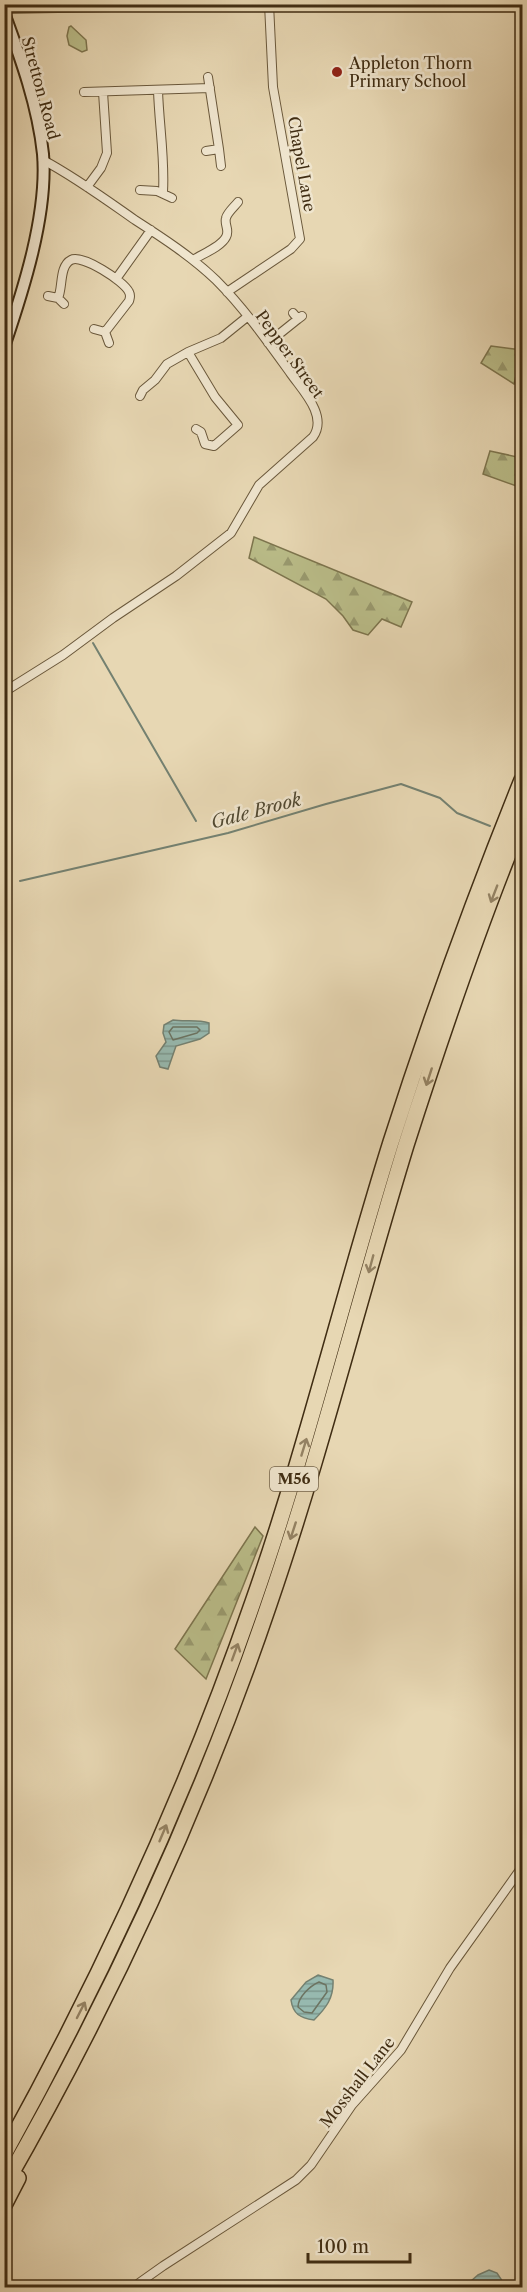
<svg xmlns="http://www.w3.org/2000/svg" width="527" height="2292" font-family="'Libre Caslon Text',serif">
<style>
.green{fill:#babd89;stroke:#7d754e;stroke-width:1.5}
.forest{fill:url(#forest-firs);stroke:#7d754e;stroke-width:1.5}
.water{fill:url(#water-rules);stroke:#748171;stroke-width:1.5}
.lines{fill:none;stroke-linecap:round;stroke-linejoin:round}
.shore{stroke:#6c7361;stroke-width:1.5}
.stream{stroke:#748171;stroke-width:2}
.minor-casing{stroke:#6a583b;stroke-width:10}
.tertiary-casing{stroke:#6a583b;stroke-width:14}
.secondary-casing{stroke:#402d13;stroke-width:14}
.motorway-casing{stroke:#402d13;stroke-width:18}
.minor{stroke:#efe5ce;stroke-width:8}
.tertiary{stroke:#efe5ce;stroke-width:10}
.secondary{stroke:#efe5ce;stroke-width:10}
.motorway{stroke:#e7d7b3;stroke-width:15}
.oneway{stroke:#948263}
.poi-dot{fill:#8f2418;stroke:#efe5ce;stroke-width:2}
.labels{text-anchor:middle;stroke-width:5;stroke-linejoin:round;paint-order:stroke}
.shield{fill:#efe5ce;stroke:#74644b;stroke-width:1.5}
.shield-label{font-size:15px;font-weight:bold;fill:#402d13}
.poi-label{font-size:16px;fill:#402d13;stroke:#efe5ce;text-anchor:start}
.street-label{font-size:16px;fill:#402d13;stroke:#efe5ce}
.water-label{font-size:18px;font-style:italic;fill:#514932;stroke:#efe5ce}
</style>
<defs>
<pattern id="forest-firs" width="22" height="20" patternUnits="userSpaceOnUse" patternTransform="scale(1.5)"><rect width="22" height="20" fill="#babd89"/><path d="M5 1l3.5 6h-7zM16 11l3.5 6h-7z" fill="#999a6f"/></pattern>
<pattern id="water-rules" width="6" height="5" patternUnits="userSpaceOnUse" patternTransform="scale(1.5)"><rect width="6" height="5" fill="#97b9af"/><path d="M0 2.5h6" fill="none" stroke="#7d978d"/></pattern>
</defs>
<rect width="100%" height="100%" fill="#e7d7b3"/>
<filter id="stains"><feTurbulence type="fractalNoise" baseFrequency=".00333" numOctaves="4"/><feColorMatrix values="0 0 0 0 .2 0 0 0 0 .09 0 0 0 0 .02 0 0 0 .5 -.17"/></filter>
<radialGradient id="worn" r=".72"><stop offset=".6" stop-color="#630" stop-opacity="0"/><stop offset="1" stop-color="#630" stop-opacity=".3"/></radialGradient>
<path class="green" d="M 71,26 L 86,40 L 87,50 L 82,52 L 69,45 L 67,36 L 69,27 Z"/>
<path class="forest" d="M 491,346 L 522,350 L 514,384 L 481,363 Z
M 490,451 L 522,458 L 522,488 L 483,474 Z
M 254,537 L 412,602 L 401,627 L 382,619 L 368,635 L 353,630 L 343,616 L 326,599 L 249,558 Z
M 255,1527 L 263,1536 L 206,1679 L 175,1649 Z"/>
<path class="water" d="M 173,1020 C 185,1022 197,1019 209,1023 L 209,1033 L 200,1039 L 176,1046 L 168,1069 L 160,1067 L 156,1056 L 166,1042 L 163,1033 L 164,1025 Z
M 318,1975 L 333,1980 C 334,1998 326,2008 314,2020 C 300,2018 293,2014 291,2000 L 306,1982 Z
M 489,2270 L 497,2273 L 503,2282 L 501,2287 L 471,2287 L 471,2281 L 478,2275 Z"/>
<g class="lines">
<path class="shore" d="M 173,1027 L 197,1027 L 200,1030 L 197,1033 L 173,1040 L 169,1032 Z
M 319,1982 L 326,1985 L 327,1992 L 312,2013 L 304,2012 L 298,2007 C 298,1997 310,1986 319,1982 Z"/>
<path class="stream" d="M 93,643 L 196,821
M 20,881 L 228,833 L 326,804 L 401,784 L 440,798 L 457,813 L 490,826"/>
<defs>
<path id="minor" d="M 208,77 L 219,149
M 158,90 C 159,124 165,158 163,192
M 84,92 L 210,88
M 206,151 L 219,149 L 221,166
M 87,187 L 101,168 L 107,153 L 103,92
M 140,190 L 157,191 L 172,198
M 193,260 C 202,254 221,247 226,237 C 230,230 224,225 226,218 C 227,213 234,207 238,202
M 116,279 L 151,230
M 227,292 L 291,249 L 300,239 L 273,87 L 269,4
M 48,296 L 58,298 L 64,304
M 58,298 C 63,288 59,266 71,260 C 82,254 124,281 129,292 C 131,296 130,297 129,301 L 105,332
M 293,313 L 298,319 L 302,316
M 94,329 L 105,332 L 109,343
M 268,343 L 298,319
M 188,352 L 215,397 L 238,425 L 214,446 L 205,444 L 201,432 L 196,429
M 140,396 L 143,390 L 155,380 L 167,364 L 188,352 L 221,338 L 247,317
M 4,692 L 63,655 L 113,618 L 176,576 L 231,533 L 259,485 L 313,437 C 328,416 303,391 291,374 C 268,342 244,308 216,280 C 192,257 163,238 135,220 C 105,199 75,177 43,160
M 137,2288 L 139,2283 L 163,2266 L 296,2180 L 311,2165 L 352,2105 L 401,2050 L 450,1968 L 522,1867"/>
<path id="tertiary" d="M 4,7 L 166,4"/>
<path id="secondary" d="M 4,13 C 21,59 38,106 43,154 C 48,214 23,291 4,347"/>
<path id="motorway" d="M 4,2154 C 102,1977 187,1793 253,1602 C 306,1451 343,1295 391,1142 C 430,1020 474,899 522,780
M 4,2186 C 110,2001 201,1805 269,1604 C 321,1453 359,1298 406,1145 C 441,1036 478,926 522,820
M 4,2205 L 18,2178"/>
</defs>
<use href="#minor" class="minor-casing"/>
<use href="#tertiary" class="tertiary-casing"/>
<use href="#secondary" class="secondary-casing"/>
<use href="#motorway" class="motorway-casing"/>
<use href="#minor" class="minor"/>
<use href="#tertiary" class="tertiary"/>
<use href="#secondary" class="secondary"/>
<use href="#motorway" class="motorway"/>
</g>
<defs><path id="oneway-shaft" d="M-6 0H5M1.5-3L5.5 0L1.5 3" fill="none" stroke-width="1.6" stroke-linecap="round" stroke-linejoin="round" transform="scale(1.5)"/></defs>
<g class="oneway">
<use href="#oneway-shaft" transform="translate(494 894) rotate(111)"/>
<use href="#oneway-shaft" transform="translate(429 1077) rotate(108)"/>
<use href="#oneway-shaft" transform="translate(371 1264) rotate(105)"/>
<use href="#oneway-shaft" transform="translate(304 1447) rotate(-73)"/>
<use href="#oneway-shaft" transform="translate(293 1531) rotate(108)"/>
<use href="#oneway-shaft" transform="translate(235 1652) rotate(-70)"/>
<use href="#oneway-shaft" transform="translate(163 1833) rotate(-67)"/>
<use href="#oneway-shaft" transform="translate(81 2010) rotate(-63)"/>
</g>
<circle class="poi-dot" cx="337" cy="72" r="6"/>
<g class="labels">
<rect class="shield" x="270" y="1467" width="48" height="24" rx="4.5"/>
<g class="shield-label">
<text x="294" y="1484">M56</text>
</g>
<g class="poi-label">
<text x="349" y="69">Appleton Thorn<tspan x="349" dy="18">Primary School</tspan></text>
</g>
<g class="street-label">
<text transform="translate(41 88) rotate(75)" y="6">Stretton Road</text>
<text transform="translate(302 164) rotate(80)" y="6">Chapel Lane</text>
<text transform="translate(290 354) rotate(54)" y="6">Pepper Street</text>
<text transform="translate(357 2082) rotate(-52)" y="6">Mosshall Lane</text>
</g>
<g class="water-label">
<text transform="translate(256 811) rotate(-15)" y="6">Gale Brook</text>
</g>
</g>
<rect width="527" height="2292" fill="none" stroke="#e7d7b3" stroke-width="24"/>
<rect x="6" y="6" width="515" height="2280" fill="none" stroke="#402d13" stroke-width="3"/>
<rect x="12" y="12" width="503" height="2268" fill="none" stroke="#402d13" stroke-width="1.5"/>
<path d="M308 2253v9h102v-9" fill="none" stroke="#402d13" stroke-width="3"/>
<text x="317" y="2253" font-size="18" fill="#402d13" stroke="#efe5ce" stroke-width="4.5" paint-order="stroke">100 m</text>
<rect width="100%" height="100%" filter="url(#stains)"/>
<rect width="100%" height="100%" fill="url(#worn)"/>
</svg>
